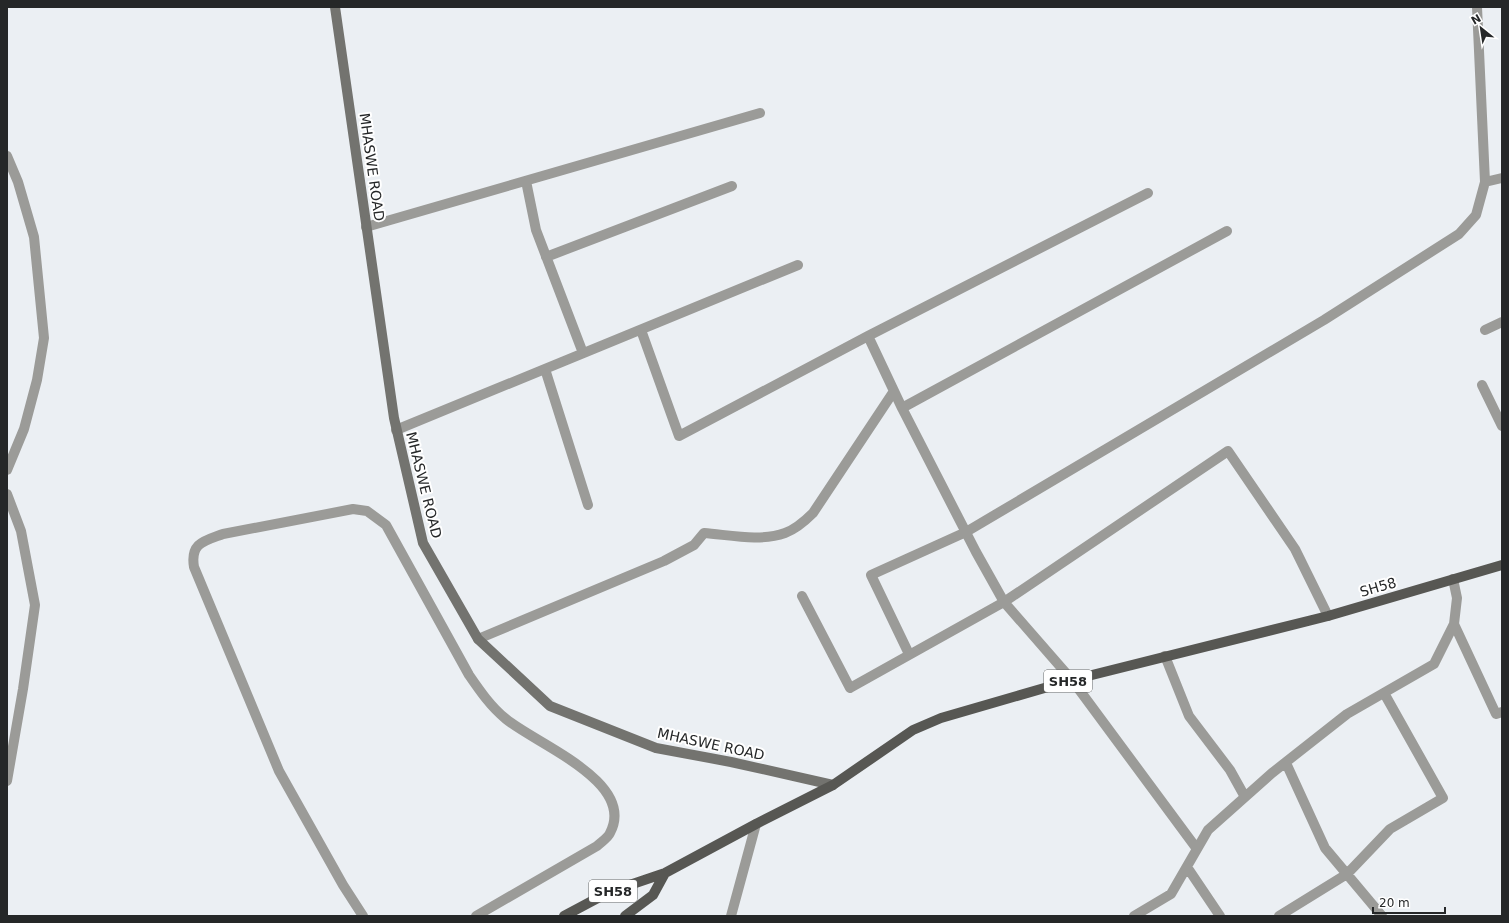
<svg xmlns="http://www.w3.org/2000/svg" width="1509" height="923" font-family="'DejaVu Sans',sans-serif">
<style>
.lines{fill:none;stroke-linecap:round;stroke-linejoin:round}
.lane{stroke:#9b9b98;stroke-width:10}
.street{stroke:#9b9b98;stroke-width:10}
.secondary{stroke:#73736f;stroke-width:10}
.primary{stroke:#575753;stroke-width:10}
.labels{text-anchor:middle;stroke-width:4;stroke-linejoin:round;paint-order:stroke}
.shield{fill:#fff;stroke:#666868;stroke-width:1}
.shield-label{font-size:13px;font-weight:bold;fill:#252728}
.street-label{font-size:14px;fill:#252728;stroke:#fff}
</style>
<rect width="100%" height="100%" fill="#ebeff3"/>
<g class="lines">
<path class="lane" d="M 7,156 L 18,182 L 34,237 L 44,338 L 37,380 L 24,429 L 7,470
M 7,494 L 21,531 L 35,605 L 23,689 L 7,781
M 363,916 L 343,885 L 279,771 L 194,567 C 190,543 204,541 223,534 L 353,509 L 367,511 L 386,525 L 469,675 C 480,691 491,707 506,719 C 536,744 637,782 610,833 C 608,838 601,842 597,846 L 476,916"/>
<path class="street" d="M 526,181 L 536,230 L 583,353
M 1485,182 L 1502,178
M 366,227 L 760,113
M 546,257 L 732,186
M 641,330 L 679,436 L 868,336 L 1148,193
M 1485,330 L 1502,322
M 868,336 L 902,408 L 976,552 L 1004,602 L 1072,680 L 1197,849
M 545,369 L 588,505
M 1482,385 L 1502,426
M 902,408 L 1227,231
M 396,430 L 798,265
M 802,596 L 850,688 L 1004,602 L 1228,451 L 1295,549 L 1328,616
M 1454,624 L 1496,714 L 1502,712
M 478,639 L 664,561 L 694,545 L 704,533 C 730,535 760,542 785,533 C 796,529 805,521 813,513 L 894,391
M 909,654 L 871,575 L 966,532 L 1324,320 L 1459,234 L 1476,215 L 1485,182 L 1477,7
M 1165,656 L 1189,716 L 1230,770 L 1245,797
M 1286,763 L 1325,848 L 1382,916
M 1187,867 L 1220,916
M 731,916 L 756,824
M 1134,916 L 1171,894 L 1208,830 L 1272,773 L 1347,714 L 1434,664 L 1454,624 L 1457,598 L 1453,579
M 1279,916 L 1347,874 L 1390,829 L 1443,798 L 1384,693"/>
<path class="secondary" d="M 335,7 L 394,418 L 423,543 L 478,639 L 550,706 L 656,748 L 731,762 L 833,785"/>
<path class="primary" d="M 564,916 L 609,892 L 665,873 L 756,824 L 833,785 L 913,730 L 941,718 L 1072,680 L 1328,616 L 1502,565
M 625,916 L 653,895 L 665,873"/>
</g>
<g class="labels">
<g class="shield">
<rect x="1044" y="670" width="48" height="22" rx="3"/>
<rect x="589" y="880" width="48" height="22" rx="3"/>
</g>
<g class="shield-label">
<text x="1068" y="686">SH58</text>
<text x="613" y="896">SH58</text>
</g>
<g class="street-label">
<text transform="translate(372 167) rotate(82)" y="5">MHASWE ROAD</text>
<text transform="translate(424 485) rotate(76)" y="5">MHASWE ROAD</text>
<text transform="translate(1378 587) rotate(-16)" y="5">SH58</text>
<text transform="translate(711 744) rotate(12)" y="5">MHASWE ROAD</text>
</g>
</g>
<rect width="1509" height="923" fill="none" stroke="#252728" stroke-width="16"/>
<g transform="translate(1481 28) rotate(330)" stroke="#ffffff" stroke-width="3" paint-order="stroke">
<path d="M0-3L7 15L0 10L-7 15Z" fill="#252728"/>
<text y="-6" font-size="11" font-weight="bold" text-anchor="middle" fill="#252728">N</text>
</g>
<path d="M1373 907v6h72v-6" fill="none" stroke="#252728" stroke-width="2"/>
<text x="1379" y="907" font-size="12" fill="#252728" stroke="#ffffff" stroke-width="3" paint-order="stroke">20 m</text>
</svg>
